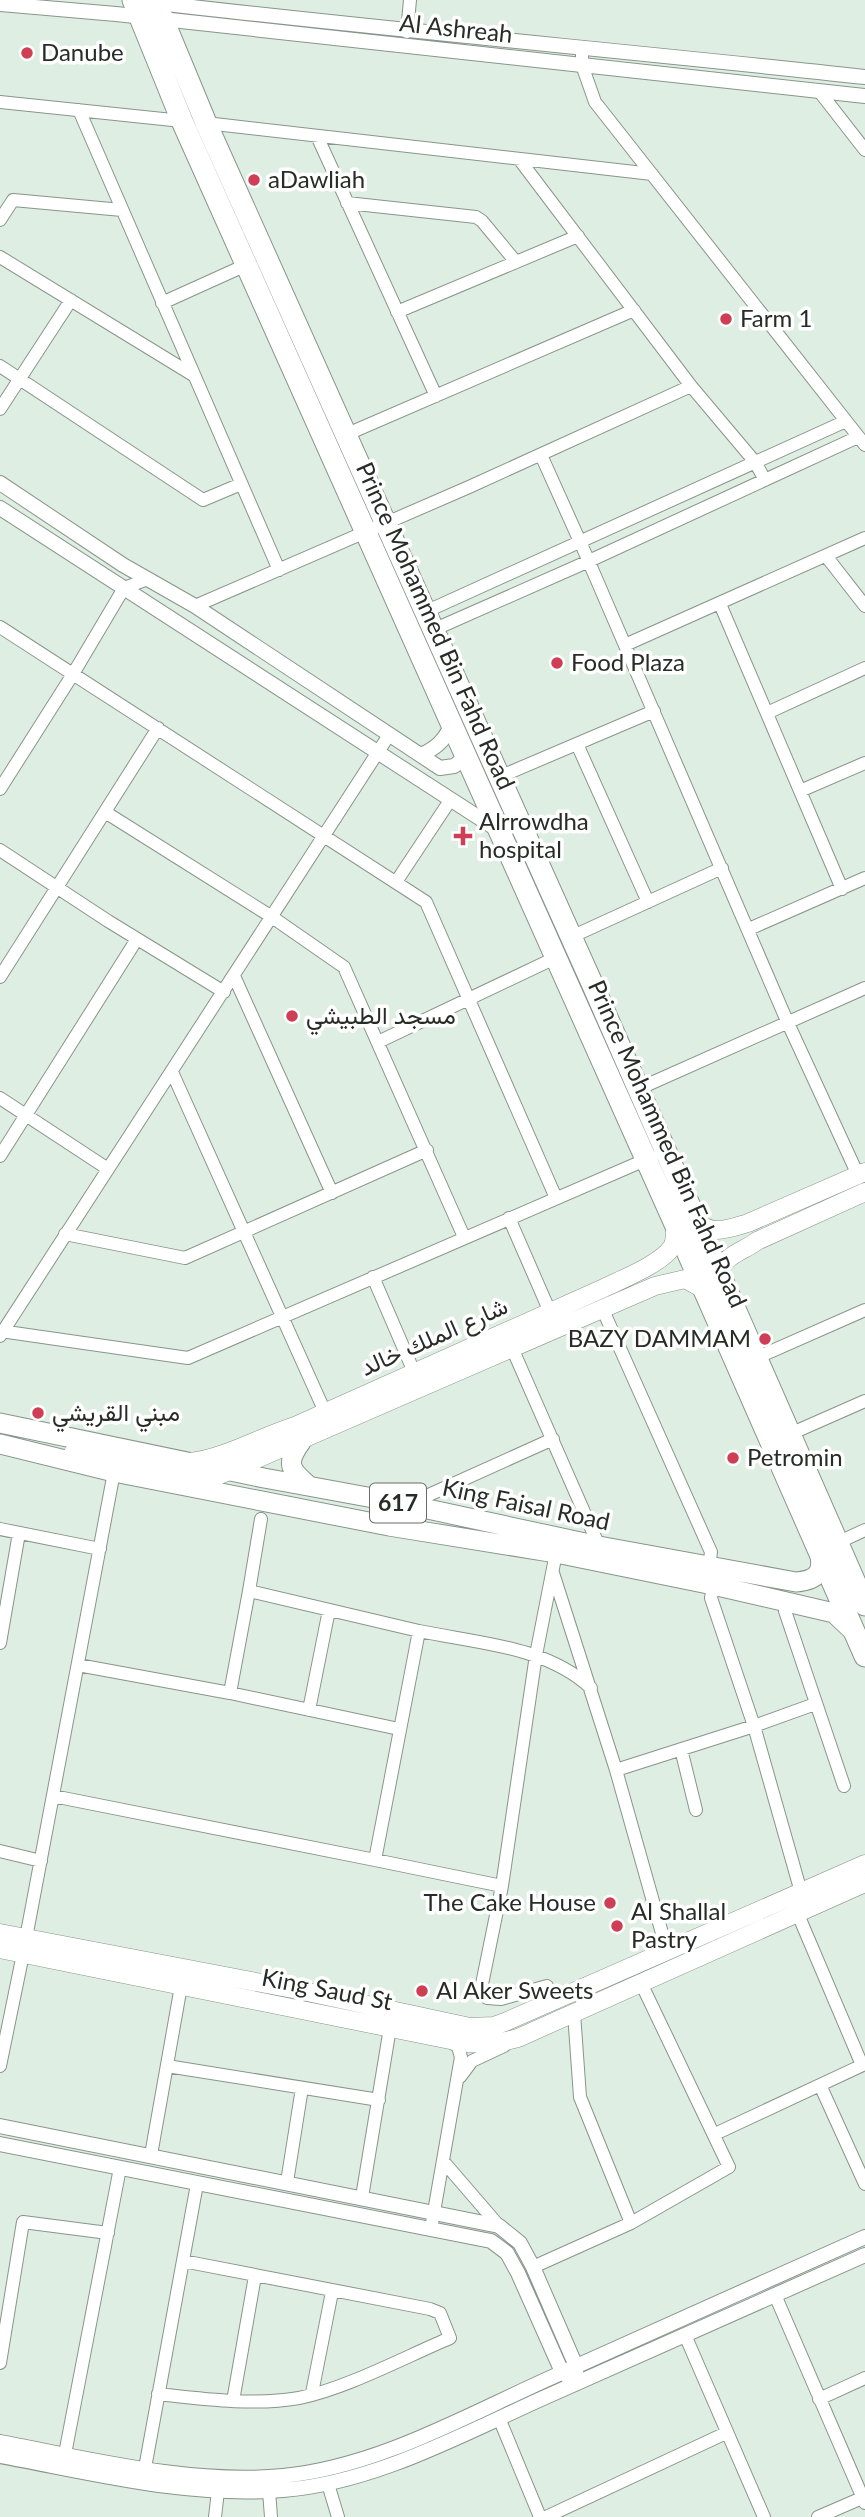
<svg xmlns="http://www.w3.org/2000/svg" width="865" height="2517" font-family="Lato,Vazirmatn,sans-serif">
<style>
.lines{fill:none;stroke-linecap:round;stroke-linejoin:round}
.minor-casing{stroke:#88958b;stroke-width:14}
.tertiary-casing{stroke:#88958b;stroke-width:16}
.primary-casing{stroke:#88958b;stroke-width:19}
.trunk-casing{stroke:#88958b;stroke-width:21}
.motorway-casing{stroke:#88958b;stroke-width:23}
.minor{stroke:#fff;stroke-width:12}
.tertiary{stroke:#fff;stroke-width:14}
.primary{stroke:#fff;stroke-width:18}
.trunk{stroke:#fff;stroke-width:19}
.motorway{stroke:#fff;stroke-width:21}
.poi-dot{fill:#ce3e55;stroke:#fff;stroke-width:2.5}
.labels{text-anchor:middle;stroke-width:7;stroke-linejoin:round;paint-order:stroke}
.shield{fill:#fff;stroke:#686b68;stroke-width:2}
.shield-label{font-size:23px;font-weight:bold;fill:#272c28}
.street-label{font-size:24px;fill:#272c28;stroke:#fff}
.poi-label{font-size:24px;fill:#272c28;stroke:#fff;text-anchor:start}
</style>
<rect width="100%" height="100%" fill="#dfeee2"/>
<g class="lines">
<defs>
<path id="minor" d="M 407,32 L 410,0
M 582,47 L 582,65 L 595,102 L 865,445
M 819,91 L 865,150
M 0,102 L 182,121
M 79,110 L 279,570
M 206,123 L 652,174
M 317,136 L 436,396
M 519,159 L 691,386 L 755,462 L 765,480
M 347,203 L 476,217 L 482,221 L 516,262
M 0,220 L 13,200 L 122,210
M 0,257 L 193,375
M 162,303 L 246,265
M 397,312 L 578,236
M 0,366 L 203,500 L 241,484
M 0,409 L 71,300
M 345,435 L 634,310
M 541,455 L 586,555 L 787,1021 L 858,1175
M 826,556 L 865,606
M 720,604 L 842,889
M 195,606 L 469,487 L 691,386
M 425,612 L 846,421
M 0,627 L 426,902 L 556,1198
M 433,630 L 589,561 L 858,437
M 625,645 L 865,538
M 767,713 L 865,668
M 577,744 L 648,902
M 499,777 L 654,711
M 0,789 L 73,674 L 124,588 L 148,579
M 800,791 L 865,763
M 105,812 L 272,917 L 344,967 L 464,1237
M 0,850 L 108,921 L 224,992
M 396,882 L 451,799
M 749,929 L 865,878
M 571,937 L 722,868
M 234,976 L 332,1193
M 0,977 L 158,728
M 378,1042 L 555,958
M 172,1072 L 325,1412
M 638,1089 L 865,988
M 0,1098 L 108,1169
M 0,1156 L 137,939
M 509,1218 L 550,1312
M 65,1234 L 185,1258 L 427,1150
M 373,1277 L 414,1372
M 602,1308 L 711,1552 L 709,1567
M 0,1331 L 188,1358 L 652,1157
M 0,1336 L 389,735
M 512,1348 L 599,1546
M 756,1358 L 865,1310
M 790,1434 L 865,1401
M 419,1508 L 422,1498 L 553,1439
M 0,1529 L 100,1549
M 837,1543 L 865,1530
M 553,1573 L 616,1770 L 667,1951
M 713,1585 L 711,1598 L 754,1726 L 801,1892
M 249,1591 L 261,1519
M 785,1611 L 844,1786
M 0,1643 L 19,1533
M 78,1665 L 230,1693
M 309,1710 L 329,1610
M 399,1729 L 230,1693 L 249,1591 L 419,1631
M 681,1749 L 696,1810
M 616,1770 L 754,1726 L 815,1704
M 53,1796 L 375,1860
M 0,1851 L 41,1861
M 502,1886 L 375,1860 L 419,1631 C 477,1643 546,1646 591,1688
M 797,1912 L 862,2065
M 26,1938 L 114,1472
M 547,1986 L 501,1999 L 487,1998 L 481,1989 L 502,1886 L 536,1655 L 556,1553
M 574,2013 L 580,2097 L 631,2223
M 0,2066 L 23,1954
M 167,2066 L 379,2100
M 460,2077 L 472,2061 L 504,2046
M 820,2085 L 865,2184
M 715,2134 L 865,2064
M 151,2155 L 181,1986
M 443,2161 L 499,2226
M 287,2182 L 302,2088
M 362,2197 L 390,2028
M 431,2229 L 461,2057 L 458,2047 L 450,2041
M 533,2267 L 631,2223 L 729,2167 L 641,1983
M 775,2295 L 865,2503
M 685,2335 L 764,2517
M 0,2363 L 23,2222 L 108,2233
M 312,2393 L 332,2292
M 158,2394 C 203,2399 254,2406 299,2398 C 345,2389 405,2357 450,2338 L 440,2313 L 430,2309 L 183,2261
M 819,2399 L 865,2378
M 233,2401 L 255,2276
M 499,2418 L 540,2517
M 65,2454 L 120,2168
M 145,2468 L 197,2184
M 328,2484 L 338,2517
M 269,2491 L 271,2517
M 215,2517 L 218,2491
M 546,2517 L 726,2433
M 818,2517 L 862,2498"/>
<path id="tertiary" d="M 149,2 C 388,30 626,51 865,77
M 0,4 L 116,14 L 865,96
M 0,483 L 123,565 L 195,606 L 440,768 L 454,766 L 465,758
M 0,508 L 498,830
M 421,755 C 436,748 444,741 451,726
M 0,2126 L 499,2226 L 520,2243 L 533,2267 L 576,2366 L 576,2375
M 0,2144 L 491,2241 L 507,2253 L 518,2273 L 562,2372 L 569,2378
M 0,2442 C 89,2459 193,2485 283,2476 C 377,2467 465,2416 550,2378 C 655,2330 760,2284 865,2237
M 0,2456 C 93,2473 188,2498 283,2490 C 373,2483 459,2436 541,2399 C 649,2351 757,2303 865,2255"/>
<path id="primary" d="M 694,1218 C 709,1237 728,1229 748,1223 L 865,1172
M 721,1279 L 720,1270 C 727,1254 744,1251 757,1241 L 865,1192
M 73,1453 L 199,1477 L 215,1477 L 655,1286 L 685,1279 L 703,1289
M 190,1462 C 223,1459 262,1436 295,1426 L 604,1288 C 622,1279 661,1264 672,1247 C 676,1240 675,1232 675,1224
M 0,1933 L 298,1990 L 470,2027 L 494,2026 L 505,2022 L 865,1864
M 0,1949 L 465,2043 L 494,2044 L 518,2038 L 865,1883"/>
<path id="trunk" d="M 0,1423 L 264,1478 L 395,1502 L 599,1546 L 796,1582 C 818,1580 824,1572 819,1551
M 301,1442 C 285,1464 290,1470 309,1486
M 0,1444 L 114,1472 L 389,1526 L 556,1553 L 713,1585 L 834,1613 L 853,1631"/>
<path id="motorway" d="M 133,0 L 182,121 L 675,1224 L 865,1656
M 155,0 L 206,123 L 591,981 L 865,1605"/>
</defs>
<use href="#minor" class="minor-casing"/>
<use href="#tertiary" class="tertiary-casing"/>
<use href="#primary" class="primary-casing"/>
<use href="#trunk" class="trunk-casing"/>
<use href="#motorway" class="motorway-casing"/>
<use href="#minor" class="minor"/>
<use href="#tertiary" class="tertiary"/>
<use href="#primary" class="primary"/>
<use href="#trunk" class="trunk"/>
<use href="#motorway" class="motorway"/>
</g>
<g class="poi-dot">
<circle cx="27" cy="53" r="7"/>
<circle cx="254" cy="180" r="7"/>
<circle cx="726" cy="319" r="7"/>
<circle cx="557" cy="663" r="7"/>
<path d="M459.5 825.5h7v7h7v7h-7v7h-7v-7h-7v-7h7z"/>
<circle cx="292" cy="1016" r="7"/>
<circle cx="765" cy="1339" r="7"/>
<circle cx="38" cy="1413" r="7"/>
<circle cx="733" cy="1458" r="7"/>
<circle cx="610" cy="1903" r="7"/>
<circle cx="617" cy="1926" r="7"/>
<circle cx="422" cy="1991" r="7"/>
</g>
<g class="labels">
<rect class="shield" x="370" y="1483.5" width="56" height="39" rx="5"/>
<g class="shield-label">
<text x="398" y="1511">617</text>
</g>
<g class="street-label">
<text transform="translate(456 29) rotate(6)" y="8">Al Ashreah</text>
<text transform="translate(435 626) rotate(66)" y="8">Prince Mohammed Bin Fahd Road</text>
<text transform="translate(667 1144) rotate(66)" y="8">Prince Mohammed Bin Fahd Road</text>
<text transform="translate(434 1337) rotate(-24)" y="8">شارع الملك خالد</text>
<text transform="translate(526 1505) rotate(12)" y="8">King Faisal Road</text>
<text transform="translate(327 1990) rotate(11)" y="8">King Saud St</text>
</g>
<g class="poi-label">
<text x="41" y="61">Danube</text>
<text x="268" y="188">aDawliah</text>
<text x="740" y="327">Farm 1</text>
<text x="571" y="671">Food Plaza</text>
<text x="479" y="830">Alrrowdha<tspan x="479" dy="28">hospital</tspan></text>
<text x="306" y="1024">مسجد الطبيشي</text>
<text x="751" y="1347" text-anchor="end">BAZY DAMMAM</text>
<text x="52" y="1421">مبني القريشي</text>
<text x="747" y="1466">Petromin</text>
<text x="596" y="1911" text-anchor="end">The Cake House</text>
<text x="631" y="1920">Al Shallal<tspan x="631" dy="28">Pastry</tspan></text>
<text x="436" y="1999">Al Aker Sweets</text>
</g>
</g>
</svg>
